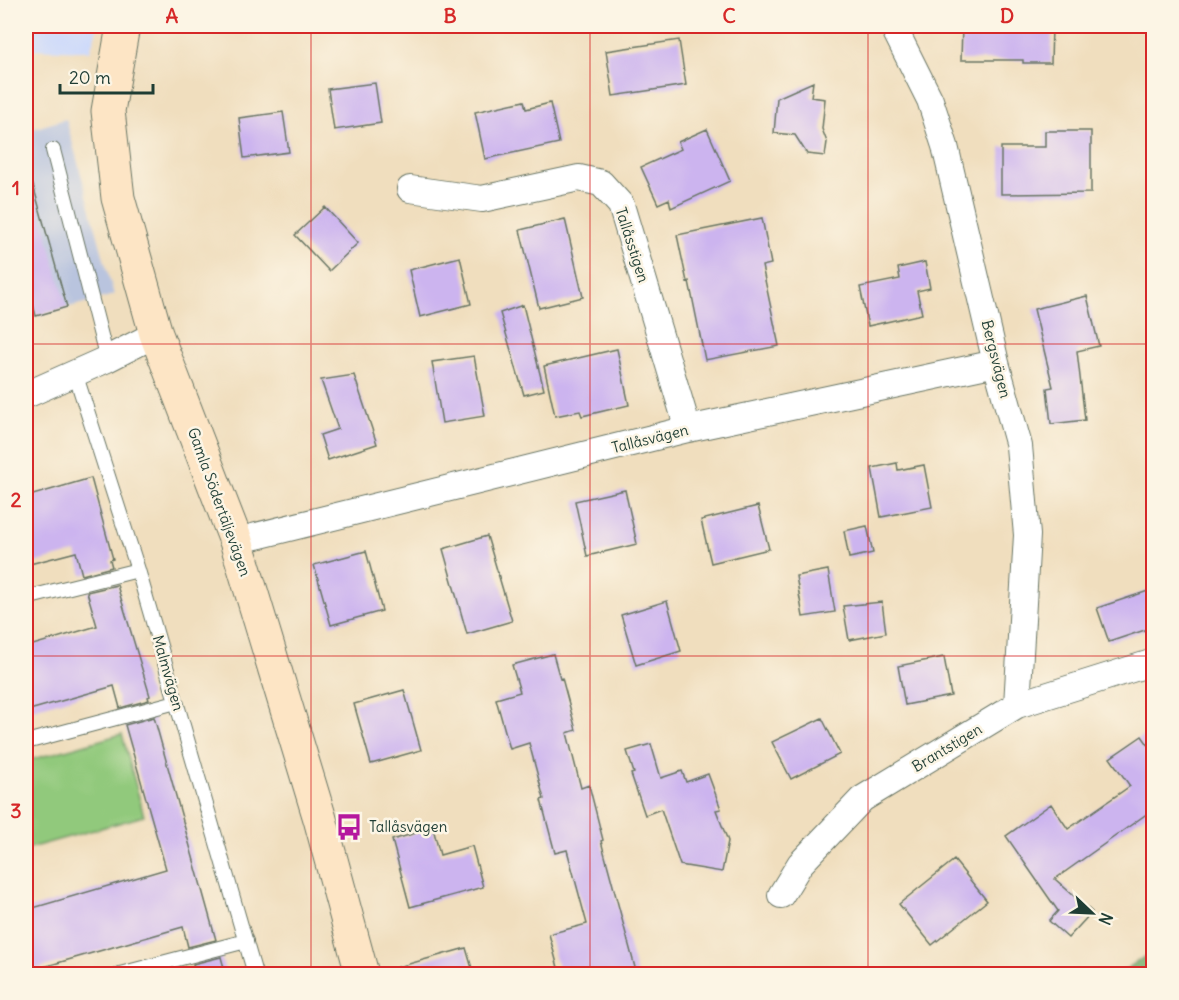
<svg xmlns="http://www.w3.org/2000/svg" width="1179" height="1000" font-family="Delius,sans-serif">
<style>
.built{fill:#cedafa}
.industrial{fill:#b9c4de}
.green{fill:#91c97c;stroke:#588358;stroke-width:1.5}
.forest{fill:#74ad6c;stroke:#4a7550;stroke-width:1.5}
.building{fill:#ccb4ef}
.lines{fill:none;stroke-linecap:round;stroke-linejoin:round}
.lane-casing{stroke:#687564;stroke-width:16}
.street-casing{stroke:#687564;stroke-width:28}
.secondary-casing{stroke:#687564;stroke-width:35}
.lane{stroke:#fff;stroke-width:14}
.street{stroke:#fff;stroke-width:26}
.secondary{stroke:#fde5c5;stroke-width:33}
.grid{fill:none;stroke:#d62828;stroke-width:1.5;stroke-opacity:0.55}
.labels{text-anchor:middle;stroke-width:5;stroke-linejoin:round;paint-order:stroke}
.street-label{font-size:15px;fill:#1f3d34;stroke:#fcf5e5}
.poi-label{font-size:15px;fill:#1f3d34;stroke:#fcf5e5;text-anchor:start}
.neatline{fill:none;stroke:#d62828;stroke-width:2}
.grid-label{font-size:20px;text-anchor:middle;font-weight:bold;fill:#d62828}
</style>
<rect width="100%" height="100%" fill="#fcf5e5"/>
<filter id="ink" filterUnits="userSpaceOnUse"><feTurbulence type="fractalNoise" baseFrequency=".0167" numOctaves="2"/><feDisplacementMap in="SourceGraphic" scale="12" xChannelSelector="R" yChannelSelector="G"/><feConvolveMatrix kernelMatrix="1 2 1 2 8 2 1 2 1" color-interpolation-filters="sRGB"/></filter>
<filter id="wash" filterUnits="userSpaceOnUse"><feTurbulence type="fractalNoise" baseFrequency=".008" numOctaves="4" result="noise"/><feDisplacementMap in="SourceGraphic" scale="24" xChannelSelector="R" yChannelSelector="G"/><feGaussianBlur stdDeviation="1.35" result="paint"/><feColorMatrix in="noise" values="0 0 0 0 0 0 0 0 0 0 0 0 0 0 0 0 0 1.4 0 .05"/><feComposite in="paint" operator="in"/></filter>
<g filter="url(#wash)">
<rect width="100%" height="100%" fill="#f0debe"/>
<path class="built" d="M 26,26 L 98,26 L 90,51 L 26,49 Z"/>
<path class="industrial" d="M 66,119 L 114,295 L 36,316 L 26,277 L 26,131 Z"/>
<path class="green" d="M 122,734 L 144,816 L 26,849 L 26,761 Z"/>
<path class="forest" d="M 1153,951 L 1153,974 L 1119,974 Z"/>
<g id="blocks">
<path class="building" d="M 962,26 L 1052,26 L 1051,63 L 1023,63 L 1023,60 L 961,60 Z
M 679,40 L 686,85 L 613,96 L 606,51 Z
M 813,82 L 811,97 L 825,99 L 822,129 L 827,142 L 825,156 L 807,154 L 795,135 L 774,133 L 777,98 Z
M 375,83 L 381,123 L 334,130 L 328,89 Z
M 524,101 L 526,109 L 550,103 L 559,143 L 485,159 L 475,112 Z
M 283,112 L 289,152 L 244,158 L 239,118 Z
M 707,129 L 730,181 L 671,208 L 669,199 L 658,204 L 641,167 L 681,149 L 678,142 Z
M 1045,131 L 1091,131 L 1091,193 L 1001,194 L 1001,147 L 1045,147 Z
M 33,185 L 67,307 L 36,316 L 26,277 L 26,187 Z
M 325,207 L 358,243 L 329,271 L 295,235 Z
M 762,218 L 771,264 L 762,266 L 779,346 L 705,360 L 689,281 L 687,282 L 677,235 Z
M 565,219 L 583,297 L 539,308 L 520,230 Z
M 460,257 L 471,304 L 420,317 L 409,270 Z
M 925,262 L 930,288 L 917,291 L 922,314 L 868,326 L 860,287 L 900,279 L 898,268 Z
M 1087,296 L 1099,346 L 1077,351 L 1085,420 L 1051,424 L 1047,388 L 1053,387 L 1034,309 Z
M 523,305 L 544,390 L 524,395 L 500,313 Z
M 617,349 L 629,405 L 582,416 L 580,411 L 555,416 L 544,366 Z
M 474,356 L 485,416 L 442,423 L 432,362 Z
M 354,375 L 377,444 L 328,460 L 320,435 L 338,429 L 321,380 Z
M 897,463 L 898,470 L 924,465 L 932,507 L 881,517 L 872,468 Z
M 91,478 L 113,559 L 110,560 L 112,567 L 82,575 L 76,552 L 26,565 L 26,497 Z
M 625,490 L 637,544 L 587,556 L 575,501 Z
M 758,506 L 769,549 L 711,563 L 701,520 Z
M 867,526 L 873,553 L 849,558 L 844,531 Z
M 487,536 L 512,621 L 467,634 L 443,549 Z
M 366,551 L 382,611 L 331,625 L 314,565 Z
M 828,570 L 835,612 L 803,617 L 796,576 Z
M 117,585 L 150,696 L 148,697 L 149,700 L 120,708 L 114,686 L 26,711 L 26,647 L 97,626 L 87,592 Z
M 1154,589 L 1154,627 L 1109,642 L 1097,608 Z
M 667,601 L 681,651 L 636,665 L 621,615 Z
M 882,602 L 886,633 L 849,640 L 843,606 Z
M 553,654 L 560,679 L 562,678 L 576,730 L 567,733 L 581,788 L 589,785 L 603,840 L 601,841 L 637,975 L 560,975 L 549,934 L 587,924 L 567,850 L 555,853 L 541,800 L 544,799 L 529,743 L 510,749 L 496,699 L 520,692 L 512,665 Z
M 944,657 L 951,696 L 905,705 L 898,666 Z
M 404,690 L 421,750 L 371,764 L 354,704 Z
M 154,717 L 216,940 L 188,947 L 183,927 L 26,972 L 26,910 L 166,869 L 125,725 Z
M 822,718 L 840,754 L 791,779 L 772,742 Z
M 1142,736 L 1154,753 L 1154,821 L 1148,813 L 1055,879 L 1092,912 L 1068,938 L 1049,921 L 1058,911 L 1006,836 L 1051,804 L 1068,829 L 1130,786 L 1110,758 Z
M 651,744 L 661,778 L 682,771 L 686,782 L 708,774 L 721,809 L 716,810 L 728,841 L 722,872 L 680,865 L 661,809 L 645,815 L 631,774 L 634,773 L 627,751 Z
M 433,828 L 440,855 L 472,846 L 483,887 L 410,907 L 392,840 Z
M 954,860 L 987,901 L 932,945 L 899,904 Z
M 466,948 L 474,975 L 399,975 L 398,967 Z
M 221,957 L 226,975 L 196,975 L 193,964 Z"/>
</g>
</g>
<g filter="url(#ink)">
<use href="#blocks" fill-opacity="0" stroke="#687564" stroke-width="1.5"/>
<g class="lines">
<defs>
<path id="lane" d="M 53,150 L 107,359
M 75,373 L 138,570 L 255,974
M 26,598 L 138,570
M 26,742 L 176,702
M 120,974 L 246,941"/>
<path id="street" d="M 893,26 L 930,100 L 945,146 L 996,363 L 1019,446 L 1027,535 L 1017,705
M 410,189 L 482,199 L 579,178 L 601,183 L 621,205 L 688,429
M 26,395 L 107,359 L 156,334
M 236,541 L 688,429 L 996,363
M 781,895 L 800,864 L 862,799 L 1017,705 L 1154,662"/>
<path id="secondary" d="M 123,26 L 108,111 L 118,198 L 156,334 L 236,541 L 320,819 L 362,974"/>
</defs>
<use href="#lane" class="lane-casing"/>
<use href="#street" class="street-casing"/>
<use href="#secondary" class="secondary-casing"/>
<use href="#lane" class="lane"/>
<use href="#street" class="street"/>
<use href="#secondary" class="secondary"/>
</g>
</g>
<path class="grid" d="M 311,26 L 311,974M 590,26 L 590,974M 868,26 L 868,974M 26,344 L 1154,344M 26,656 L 1154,656"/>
<defs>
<symbol id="bus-bare" viewBox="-9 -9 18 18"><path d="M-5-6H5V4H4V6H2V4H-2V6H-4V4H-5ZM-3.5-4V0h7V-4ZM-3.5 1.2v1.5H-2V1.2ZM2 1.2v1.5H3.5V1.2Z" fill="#b5179e" stroke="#fcf5e5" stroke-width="2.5" paint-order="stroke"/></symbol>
</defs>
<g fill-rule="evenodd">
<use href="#bus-bare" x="330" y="808" width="38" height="38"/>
</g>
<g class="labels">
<g class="street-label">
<text transform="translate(632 245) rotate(72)" y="5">Tallåsstigen</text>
<text transform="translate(996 359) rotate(76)" y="5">Bergsvägen</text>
<text transform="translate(650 439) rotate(-14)" y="5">Tallåsvägen</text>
<text transform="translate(219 502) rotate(70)" y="5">Gamla Södertäljevägen</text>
<text transform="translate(168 673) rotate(74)" y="5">Malmvägen</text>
<text transform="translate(947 748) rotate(-31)" y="5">Brantstigen</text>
</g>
<g class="poi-label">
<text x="369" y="832">Tallåsvägen</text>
</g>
</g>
<rect width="1179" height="1000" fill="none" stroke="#fcf5e5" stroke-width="66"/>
<g transform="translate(1092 913) rotate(113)" stroke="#fcf5e5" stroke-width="4.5" paint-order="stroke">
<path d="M0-4.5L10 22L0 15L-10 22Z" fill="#1f3d34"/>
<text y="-9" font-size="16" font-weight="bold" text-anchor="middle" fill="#1f3d34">N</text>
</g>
<path d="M60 84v9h93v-9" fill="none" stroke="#1f3d34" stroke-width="3"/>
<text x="69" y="84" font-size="18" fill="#1f3d34" stroke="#fcf5e5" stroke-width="4.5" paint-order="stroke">20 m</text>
<rect x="33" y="33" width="1113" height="934" class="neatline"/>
<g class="grid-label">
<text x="172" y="23">A</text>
<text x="450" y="23">B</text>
<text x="729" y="23">C</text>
<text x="1007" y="23">D</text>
<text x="16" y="195">1</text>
<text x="16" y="507">2</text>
<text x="16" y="818">3</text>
</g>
</svg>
